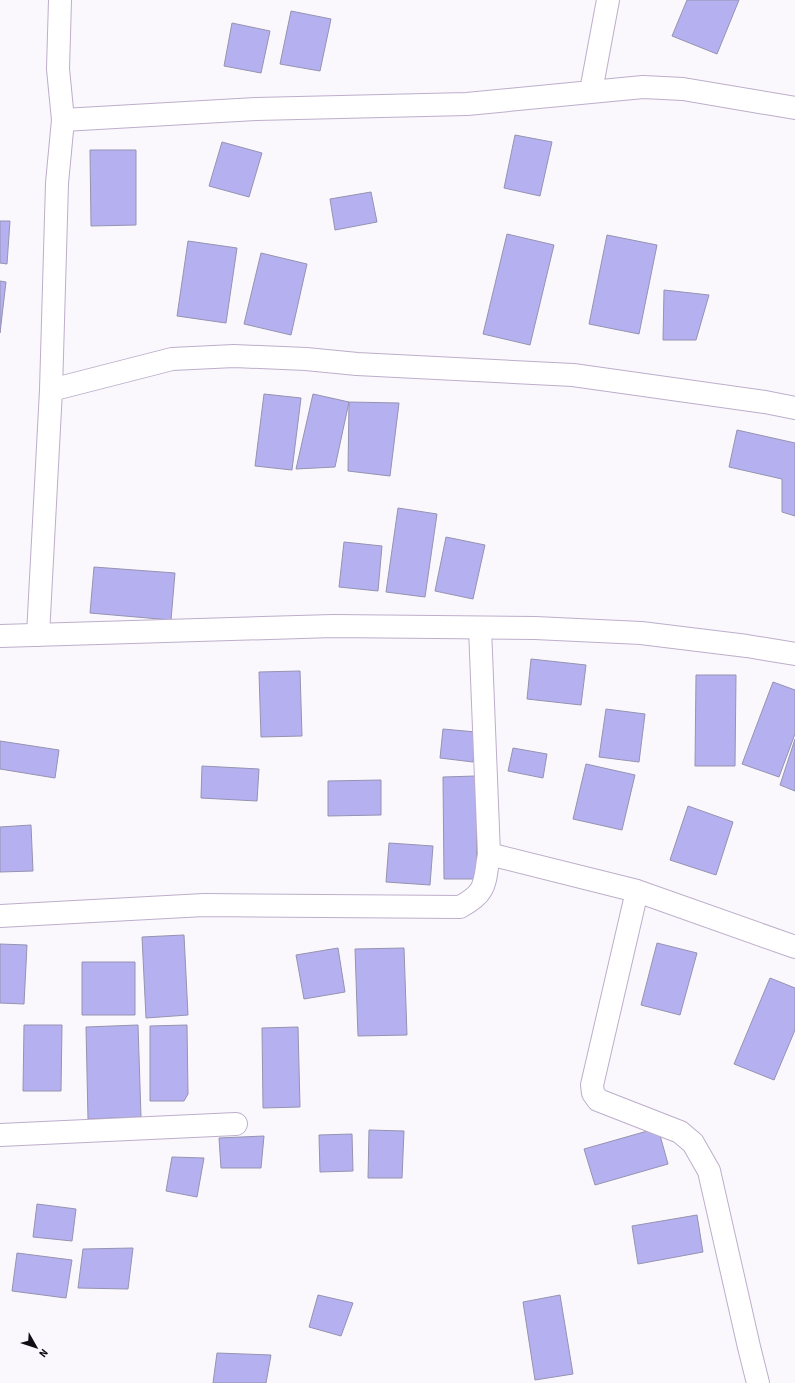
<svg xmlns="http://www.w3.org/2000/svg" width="795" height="1383" font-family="'Source Sans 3',sans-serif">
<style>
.building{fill:#b5b1f0;stroke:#9593b1}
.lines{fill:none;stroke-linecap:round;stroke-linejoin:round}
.minor-casing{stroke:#bdaeca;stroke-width:24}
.tertiary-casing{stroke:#bdaeca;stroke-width:24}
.minor{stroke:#fff;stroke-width:22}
.tertiary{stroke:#fff;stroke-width:22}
</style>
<rect width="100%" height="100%" fill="#faf7fd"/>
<path class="building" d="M 687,0 L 739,0 L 717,54 L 672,36 Z
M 291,11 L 331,19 L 320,71 L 280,64 Z
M 232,23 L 270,31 L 261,73 L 224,66 Z
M 515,135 L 552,142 L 540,196 L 504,188 Z
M 222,142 L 262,153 L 249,197 L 209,186 Z
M 90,150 L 136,150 L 136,225 L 91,226 Z
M 371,192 L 377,222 L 335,230 L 330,199 Z
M 0,221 L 10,221 L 7,264 L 0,263 Z
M 507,234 L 554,245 L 530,345 L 483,334 Z
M 607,235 L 657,245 L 639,334 L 589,324 Z
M 188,241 L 237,248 L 226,323 L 177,316 Z
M 261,253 L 307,264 L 291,335 L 244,324 Z
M 0,281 L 6,282 L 0,333 Z
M 664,290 L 709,295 L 696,340 L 663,340 Z
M 264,394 L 301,398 L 292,470 L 255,466 Z
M 313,394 L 349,402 L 335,467 L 296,469 Z
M 349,402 L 399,403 L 390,476 L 348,471 Z
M 737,430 L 795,443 L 795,516 L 782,512 L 782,479 L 729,467 Z
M 398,508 L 437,514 L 425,597 L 386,592 Z
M 446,537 L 485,545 L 473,599 L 435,591 Z
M 344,542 L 382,546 L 378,591 L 339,587 Z
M 94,567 L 175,573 L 171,620 L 90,613 Z
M 531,659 L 586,665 L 581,705 L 527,699 Z
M 300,671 L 302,736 L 261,737 L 259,672 Z
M 696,675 L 736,675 L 735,766 L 695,766 Z
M 773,682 L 795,690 L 795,734 L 779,777 L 742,764 Z
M 606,709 L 645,714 L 639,762 L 599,757 Z
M 443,729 L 476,732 L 473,762 L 440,758 Z
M 795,739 L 795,791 L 780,785 Z
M 0,741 L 59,750 L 55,778 L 0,769 Z
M 513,748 L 547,754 L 543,778 L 508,771 Z
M 586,764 L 635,775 L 622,830 L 573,819 Z
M 202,766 L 259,769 L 257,801 L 201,798 Z
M 476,776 L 477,879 L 444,879 L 443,777 Z
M 381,780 L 381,815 L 328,816 L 328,781 Z
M 688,806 L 733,822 L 716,875 L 670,860 Z
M 31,825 L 33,871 L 0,872 L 0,827 Z
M 389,843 L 433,846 L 430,885 L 386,882 Z
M 184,935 L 188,1015 L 146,1018 L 142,937 Z
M 657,943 L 697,953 L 680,1015 L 641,1005 Z
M 0,944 L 27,945 L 24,1004 L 0,1003 Z
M 338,948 L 345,992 L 304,999 L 296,955 Z
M 404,948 L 407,1035 L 358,1036 L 355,949 Z
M 82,962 L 135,962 L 135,1015 L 82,1015 Z
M 770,978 L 795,988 L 795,1030 L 774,1080 L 734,1064 Z
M 24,1025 L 62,1025 L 61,1091 L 23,1091 Z
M 138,1025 L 141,1117 L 88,1119 L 86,1027 Z
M 187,1025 L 188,1094 L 184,1101 L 150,1101 L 150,1026 Z
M 298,1027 L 300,1107 L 263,1108 L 262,1028 Z
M 658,1128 L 668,1164 L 595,1185 L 584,1149 Z
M 369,1130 L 404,1131 L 402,1178 L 368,1178 Z
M 352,1134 L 353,1171 L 320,1172 L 319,1135 Z
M 264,1136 L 261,1168 L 221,1168 L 219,1138 Z
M 172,1157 L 204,1158 L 197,1197 L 166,1191 Z
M 37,1204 L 76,1209 L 72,1241 L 33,1237 Z
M 697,1215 L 703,1252 L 638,1264 L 632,1226 Z
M 133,1248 L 128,1289 L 78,1288 L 83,1249 Z
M 17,1253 L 72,1260 L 66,1298 L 12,1291 Z
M 318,1295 L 353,1303 L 341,1336 L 309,1327 Z
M 560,1295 L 573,1374 L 535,1380 L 523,1302 Z
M 217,1353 L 271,1355 L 266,1383 L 213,1383 Z"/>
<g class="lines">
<defs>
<path id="minor" d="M 591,91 L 608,0
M 63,120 L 256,109 L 467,104 L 643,87 L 683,89 L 795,108
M 51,390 L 172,359 L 234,356 L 306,359 L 357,364 L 573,375 L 765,402 L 795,408
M 38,635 L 51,390 L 57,183 L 63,120 L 58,69 L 60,0
M 489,854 L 637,891 L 795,947
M 637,891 L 592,1085 L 593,1093 L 598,1100 L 680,1132 L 693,1143 L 709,1171 L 749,1347 L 758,1383
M 0,916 L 204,905 L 460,907 C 488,892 484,883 489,854 L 480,628
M 0,1135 L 236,1124"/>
<path id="tertiary" d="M 0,636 L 333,626 L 535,628 L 641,633 L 747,646 L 795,654"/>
</defs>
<use href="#minor" class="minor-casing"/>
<use href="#tertiary" class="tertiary-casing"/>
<use href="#minor" class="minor"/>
<use href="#tertiary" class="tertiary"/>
</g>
<g transform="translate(36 1347) rotate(129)" stroke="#faf7fd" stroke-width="3" paint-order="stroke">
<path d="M0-3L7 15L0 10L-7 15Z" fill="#110c15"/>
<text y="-6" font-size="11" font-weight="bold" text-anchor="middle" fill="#110c15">N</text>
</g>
</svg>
